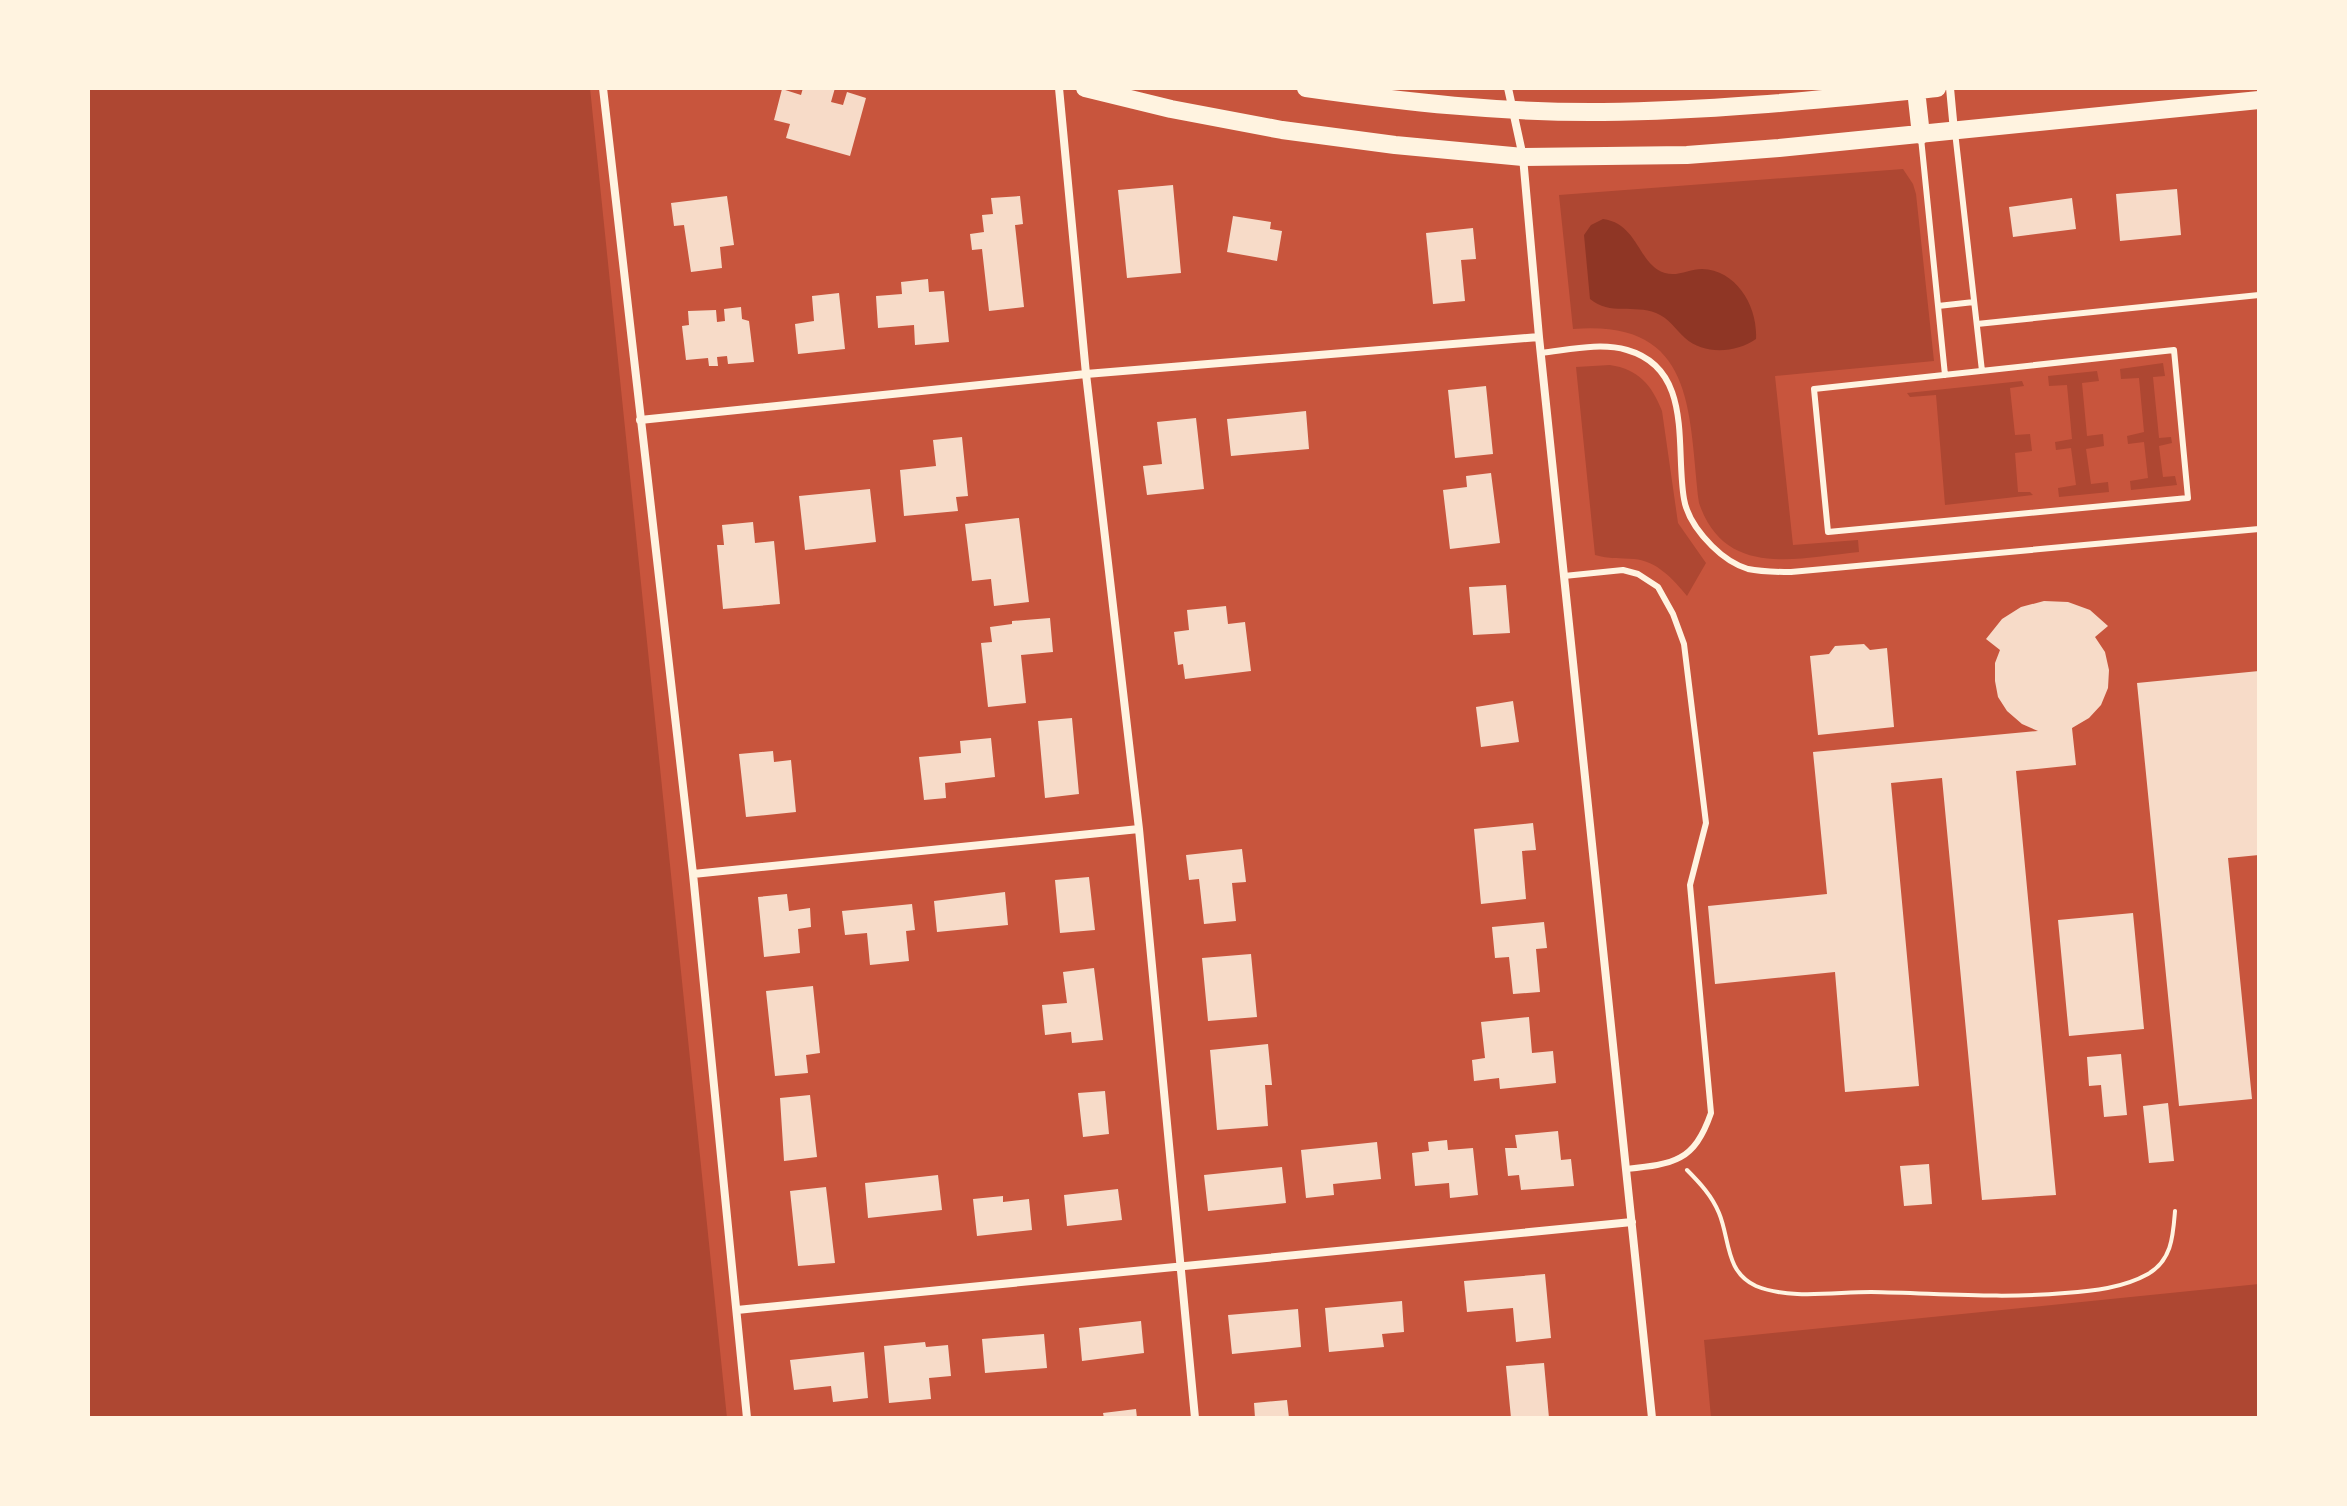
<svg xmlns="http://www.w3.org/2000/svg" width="2347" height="1506" font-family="Raleway,sans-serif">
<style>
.green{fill:#ae4732}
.water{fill:#8f3625}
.building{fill:#f7dbc8}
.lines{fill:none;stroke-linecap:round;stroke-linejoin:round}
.path{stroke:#fff3e0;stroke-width:4}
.service{stroke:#fff3e0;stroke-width:6}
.minor{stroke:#fff3e0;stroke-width:8}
.trunk{stroke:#fff3e0;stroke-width:18}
</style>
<rect width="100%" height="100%" fill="#c8553d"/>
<path class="green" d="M 88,88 L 590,88 L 727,1418 L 88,1418 Z
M 1903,169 L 1913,184 L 1916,194 L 1934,361 L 1775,376 L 1793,545 L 1858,540 L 1859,552 C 1797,558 1725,579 1699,503 C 1688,412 1697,319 1573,329 L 1559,195 Z
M 2163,363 L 2165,376 L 2153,377 L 2159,438 L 2171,437 L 2172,443 L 2159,446 L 2163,477 L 2175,476 L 2177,485 L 2131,490 L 2130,481 L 2148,478 L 2144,442 L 2128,444 L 2127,436 L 2144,432 L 2139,378 L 2121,379 L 2120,369 Z
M 1610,365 C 1638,369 1652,385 1662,411 L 1678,523 L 1706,563 L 1687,596 C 1673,579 1657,561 1634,559 C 1620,558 1609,559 1595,555 L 1576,367 Z
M 2097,371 L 2099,381 L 2082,383 L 2087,436 L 2103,434 L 2104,446 L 2086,449 L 2091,484 L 2108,482 L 2109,492 L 2059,497 L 2058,488 L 2076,485 L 2071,448 L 2056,450 L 2055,442 L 2072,439 L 2067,385 L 2049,386 L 2048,376 Z
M 2022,381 L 2024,386 L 2010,388 L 2015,435 L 2030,434 L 2032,451 L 2015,453 L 2018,492 L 2030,492 L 2033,495 L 1945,505 L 1936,395 L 1910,397 L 1907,393 Z
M 2259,1284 L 2259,1418 L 1711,1418 L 1704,1340 Z"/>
<path class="water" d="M 1603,219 C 1639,224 1638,265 1665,273 C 1677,277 1690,269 1702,269 C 1737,270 1758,307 1756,339 C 1736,353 1704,355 1685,338 C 1675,329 1669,318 1656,313 C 1634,304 1610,316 1590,299 L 1584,235 L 1591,225 Z"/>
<path class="building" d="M 803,88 L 835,88 L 831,102 L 843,105 L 847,92 L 866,98 L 850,156 L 786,138 L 790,124 L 774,120 L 782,89 L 801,95 Z
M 1173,185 L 1181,273 L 1127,278 L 1118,190 Z
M 2177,189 L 2181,235 L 2120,241 L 2116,194 Z
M 727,196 L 734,245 L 720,247 L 722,268 L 691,272 L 684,225 L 674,226 L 671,203 Z
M 1020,196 L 1023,224 L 1015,225 L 1024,307 L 989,311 L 982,249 L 972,250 L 970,234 L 984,232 L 982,215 L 993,214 L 991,198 Z
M 2072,198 L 2076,229 L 2013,237 L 2009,207 Z
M 1233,216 L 1271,222 L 1270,229 L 1282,231 L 1277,261 L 1227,252 Z
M 1473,228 L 1476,259 L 1461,260 L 1465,301 L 1433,304 L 1426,233 Z
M 928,279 L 929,292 L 944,291 L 949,342 L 915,345 L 914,325 L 878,328 L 876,296 L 902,294 L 901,282 Z
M 839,293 L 845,349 L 798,354 L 795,324 L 814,321 L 812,296 Z
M 741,307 L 742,319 L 749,321 L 754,362 L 728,364 L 727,356 L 717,357 L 718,366 L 709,366 L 708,358 L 686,360 L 682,326 L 689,325 L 688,311 L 716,310 L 717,322 L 725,321 L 724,309 Z
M 1486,386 L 1493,454 L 1455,458 L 1448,390 Z
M 1306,411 L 1309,449 L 1231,456 L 1227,419 Z
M 1196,418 L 1204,489 L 1147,495 L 1143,466 L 1162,464 L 1157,422 Z
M 962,437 L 968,496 L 956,497 L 958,511 L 904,516 L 900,470 L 936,466 L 933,440 Z
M 1491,473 L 1500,543 L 1450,549 L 1443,490 L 1467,487 L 1466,476 Z
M 870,489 L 876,542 L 805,550 L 799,496 Z
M 1019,518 L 1029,602 L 994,606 L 991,579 L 972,581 L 965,524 Z
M 753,522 L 755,543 L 774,541 L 780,604 L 723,609 L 717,545 L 724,545 L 722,525 Z
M 1506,585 L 1510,633 L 1473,635 L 1469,587 Z
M 2044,601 L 2068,602 L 2090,610 L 2108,626 L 2095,637 L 2105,652 L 2109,670 L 2108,688 L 2101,705 L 2089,718 L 2072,728 L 2076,765 L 2016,771 L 2056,1195 L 1982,1200 L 1942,778 L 1891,783 L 1919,1086 L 1845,1092 L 1835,972 L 1715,984 L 1708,906 L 1827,894 L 1813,752 L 2038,731 L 2022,724 L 2007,711 L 1998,697 L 1995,681 L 1995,663 L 2000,650 L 1986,639 L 2002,619 L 2021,607 Z
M 1226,606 L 1228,624 L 1245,622 L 1251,671 L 1185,679 L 1183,664 L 1178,665 L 1174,632 L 1189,630 L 1187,610 Z
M 1050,618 L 1053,652 L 1021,655 L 1026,703 L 988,707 L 981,643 L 992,642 L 990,627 L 1012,624 L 1012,621 Z
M 1864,644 L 1870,650 L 1887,648 L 1894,727 L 1818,735 L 1810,656 L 1829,654 L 1835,646 Z
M 2259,671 L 2259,855 L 2228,858 L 2252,1099 L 2179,1106 L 2137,683 Z
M 1513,701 L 1519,742 L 1481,747 L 1476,707 Z
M 1072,718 L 1079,794 L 1045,798 L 1038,721 Z
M 991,738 L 995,777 L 945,783 L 946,798 L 924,800 L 919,757 L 961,753 L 960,741 Z
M 773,751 L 774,762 L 791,760 L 796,812 L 746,817 L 739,754 Z
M 1533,823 L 1536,850 L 1522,851 L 1526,899 L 1481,904 L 1474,829 Z
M 1242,849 L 1246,882 L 1232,883 L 1236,921 L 1204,924 L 1199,879 L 1189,880 L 1186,855 Z
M 1089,877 L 1095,930 L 1060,933 L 1055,880 Z
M 1005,892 L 1008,925 L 937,932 L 934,901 Z
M 787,894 L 789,911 L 810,908 L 811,927 L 798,929 L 800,953 L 764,957 L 758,897 Z
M 912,904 L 915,930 L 906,931 L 909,961 L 870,965 L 867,933 L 845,935 L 842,911 Z
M 2133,913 L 2144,1029 L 2069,1036 L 2058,920 Z
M 1544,922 L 1547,948 L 1536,949 L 1540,992 L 1513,994 L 1509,957 L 1495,958 L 1492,927 Z
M 1251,954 L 1257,1017 L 1208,1021 L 1202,958 Z
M 1094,968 L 1103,1040 L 1072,1043 L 1071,1032 L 1045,1035 L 1042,1005 L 1067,1003 L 1063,972 Z
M 813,986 L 820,1053 L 806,1055 L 808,1073 L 775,1076 L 766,991 Z
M 1529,1017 L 1532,1053 L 1553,1051 L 1556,1083 L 1500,1089 L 1499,1078 L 1474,1081 L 1472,1060 L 1485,1058 L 1481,1022 Z
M 1268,1044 L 1272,1085 L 1265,1085 L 1268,1126 L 1217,1130 L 1210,1050 Z
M 2121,1054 L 2127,1115 L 2104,1117 L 2101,1085 L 2089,1086 L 2087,1057 Z
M 1105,1091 L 1109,1134 L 1083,1137 L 1078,1093 Z
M 810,1095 L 817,1157 L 784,1161 L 780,1098 Z
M 2168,1103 L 2174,1161 L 2149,1163 L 2143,1106 Z
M 1558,1131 L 1561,1160 L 1571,1159 L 1574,1186 L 1521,1190 L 1519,1175 L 1508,1176 L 1505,1148 L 1517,1148 L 1515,1135 Z
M 1447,1140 L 1448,1150 L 1473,1148 L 1478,1195 L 1450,1198 L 1449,1183 L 1415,1186 L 1412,1153 L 1429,1151 L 1428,1142 Z
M 1377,1142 L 1381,1179 L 1333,1184 L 1334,1195 L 1306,1198 L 1301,1150 Z
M 1929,1164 L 1932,1204 L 1904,1206 L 1900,1166 Z
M 1282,1167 L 1286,1203 L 1208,1211 L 1204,1175 Z
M 938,1175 L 942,1210 L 868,1218 L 865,1183 Z
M 826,1187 L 835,1263 L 798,1266 L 790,1191 Z
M 1118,1189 L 1122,1220 L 1067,1226 L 1064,1195 Z
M 1003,1196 L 1003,1202 L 1029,1199 L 1032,1230 L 977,1236 L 973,1199 Z
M 1545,1274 L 1551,1338 L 1516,1342 L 1513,1308 L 1467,1312 L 1464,1281 Z
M 1402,1301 L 1404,1332 L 1382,1334 L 1384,1347 L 1329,1352 L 1325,1308 Z
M 1298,1309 L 1301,1347 L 1232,1354 L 1228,1315 Z
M 1141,1321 L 1144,1353 L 1082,1361 L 1079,1328 Z
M 1044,1334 L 1047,1368 L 985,1373 L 982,1339 Z
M 925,1342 L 926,1347 L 948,1345 L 951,1376 L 929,1378 L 931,1399 L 889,1403 L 884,1346 Z
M 864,1352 L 868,1398 L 833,1402 L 831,1386 L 794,1390 L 790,1360 Z
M 1544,1363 L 1549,1418 L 1511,1418 L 1506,1366 Z
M 1287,1400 L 1289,1418 L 1255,1418 L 1254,1403 Z
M 1136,1409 L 1137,1418 L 1104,1418 L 1103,1413 Z"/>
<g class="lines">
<path class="path" d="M 1687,1170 C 1700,1183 1712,1196 1719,1213 C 1730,1239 1725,1272 1756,1286 C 1790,1300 1835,1292 1871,1292 C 1936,1293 2000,1299 2065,1293 C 2093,1291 2123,1288 2148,1274 C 2172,1260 2173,1236 2175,1211"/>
<path class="service" d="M 1955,132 L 1982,371
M 1921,138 L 1945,375
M 1938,306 L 1974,302
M 1977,324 L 2259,295
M 2174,350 L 2188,498 L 1828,532 L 1814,389 Z
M 1541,353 C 1568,350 1600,342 1627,350 C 1694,369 1675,448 1684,499 C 1687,517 1700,534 1712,546 C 1722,556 1735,565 1748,569 C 1762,572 1777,572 1791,572 L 2259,529
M 1564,576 L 1623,570 L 1638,574 L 1658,587 L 1673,614 L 1684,644 L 1706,823 L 1690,885 L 1711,1113 C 1694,1162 1674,1164 1626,1169"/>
<path class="minor" d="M 603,88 L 693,874 L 747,1418
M 1059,88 L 1086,374 L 1139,829 L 1195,1418
M 1508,88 L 1523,157 L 1539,337 L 1652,1418
M 1950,88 L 1954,131
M 640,420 L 1086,374 L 1539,337
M 693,874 L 1139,829
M 737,1310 L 1632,1222"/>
<path class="trunk" d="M 1085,88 L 1171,109 L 1282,130 L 1395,145 L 1523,157 L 1687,155 L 1779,148 L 2259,100
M 1306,88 C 1404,102 1504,113 1603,112 C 1715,111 1826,99 1937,88
M 1916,90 L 1921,135"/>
</g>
<rect width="2347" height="1506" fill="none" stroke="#fff3e0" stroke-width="180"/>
</svg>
